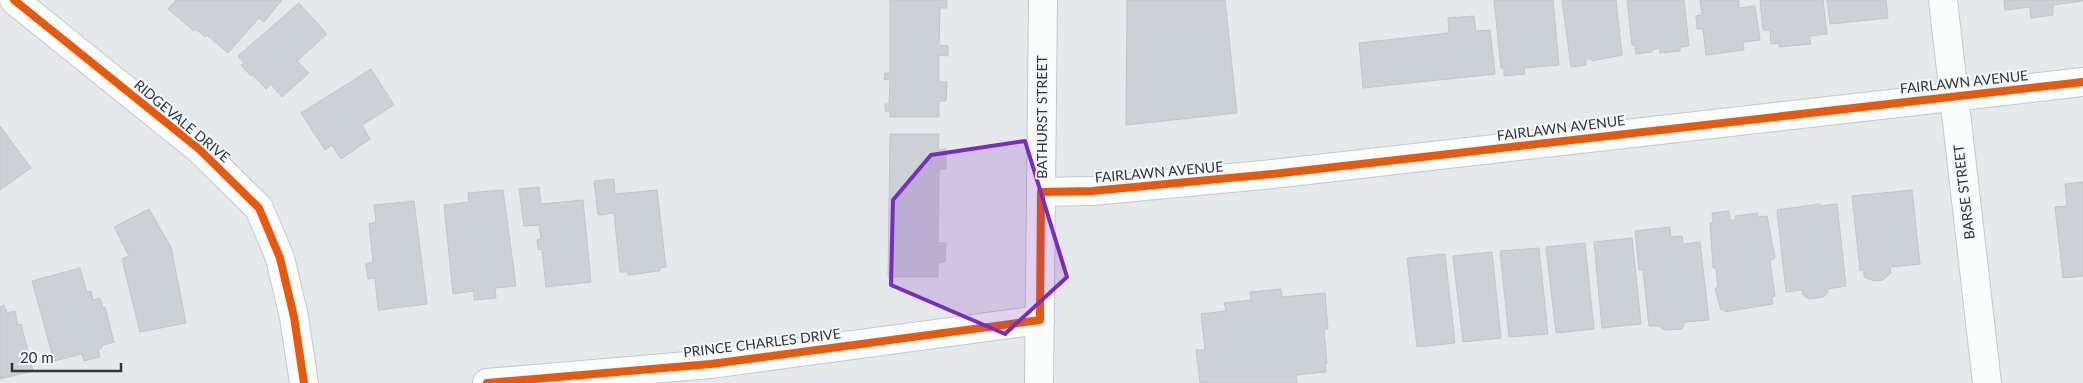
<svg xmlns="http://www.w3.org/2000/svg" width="2083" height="383" font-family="Lato,sans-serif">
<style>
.building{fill:#ccd1d8;stroke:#c2c4c6}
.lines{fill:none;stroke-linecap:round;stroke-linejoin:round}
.street-casing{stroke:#c4c7c9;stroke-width:30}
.secondary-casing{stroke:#c4c7c9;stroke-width:30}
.street{stroke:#fbfcfc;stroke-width:28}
.secondary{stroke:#fbfcfc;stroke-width:28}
.cycleway-casing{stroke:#f2f8fb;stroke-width:11}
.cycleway{stroke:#e8590c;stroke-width:8}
.marked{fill:#7b2cbf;fill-opacity:0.2;stroke:#7b2cbf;stroke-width:4;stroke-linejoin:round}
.labels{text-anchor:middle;stroke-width:4;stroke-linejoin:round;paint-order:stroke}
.street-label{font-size:14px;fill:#313335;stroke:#f2f8fb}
</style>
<rect width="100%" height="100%" fill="#e6e9ec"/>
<path class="building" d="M 176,0 L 282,0 L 264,22 L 259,18 L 228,53 L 207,35 L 205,37 L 196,29 L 194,31 L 168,9 Z
M 890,0 L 947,0 L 947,8 L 940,8 L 939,45 L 948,46 L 948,56 L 939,55 L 939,82 L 947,82 L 946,101 L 939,101 L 939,117 L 890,117 L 890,112 L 885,111 L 885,104 L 889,104 L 890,80 L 884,79 L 885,73 L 890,73 Z
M 1127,0 L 1225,0 L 1237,113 L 1126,125 Z
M 1494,0 L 1553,0 L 1559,65 L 1524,68 L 1525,74 L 1504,76 L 1504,68 L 1501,68 Z
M 1562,0 L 1616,0 L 1622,55 L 1592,61 L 1592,59 L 1586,59 L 1586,65 L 1571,67 Z
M 1627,0 L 1684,0 L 1689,46 L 1680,47 L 1680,51 L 1660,53 L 1660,48 L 1652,50 L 1652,52 L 1636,54 L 1635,45 L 1632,45 Z
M 1700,0 L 1739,0 L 1739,8 L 1755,6 L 1760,40 L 1743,42 L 1744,50 L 1706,55 L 1703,29 L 1697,29 L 1696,16 L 1702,15 Z
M 1760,0 L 1823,0 L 1827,34 L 1809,36 L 1811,44 L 1779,47 L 1779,43 L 1771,44 L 1770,30 L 1763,30 Z
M 1827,0 L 1886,0 L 1888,18 L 1830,24 Z
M 2004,0 L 2083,0 L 2083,1 L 2053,5 L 2053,15 L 2031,18 L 2030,7 L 2005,10 Z
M 299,3 L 327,34 L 297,61 L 309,73 L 282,97 L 271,84 L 266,89 L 252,74 L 251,76 L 241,65 L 244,63 L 238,56 Z
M 1474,16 L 1476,31 L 1490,30 L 1495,74 L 1363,88 L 1359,43 L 1449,33 L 1448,18 Z
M 371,69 L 394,105 L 362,125 L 370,139 L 341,159 L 332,145 L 325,150 L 301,113 Z
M 0,126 L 31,168 L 0,190 Z
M 890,134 L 939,134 L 938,150 L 946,149 L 946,169 L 939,169 L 938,243 L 946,243 L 945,262 L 938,262 L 938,277 L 888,277 Z
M 614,179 L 615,194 L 657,190 L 666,267 L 660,268 L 660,271 L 628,275 L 628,272 L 620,272 L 614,213 L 598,215 L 594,181 Z
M 2083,182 L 2083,276 L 2063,278 L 2055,207 L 2067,206 L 2065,184 Z
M 539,187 L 541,204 L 583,200 L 591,282 L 546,287 L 542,249 L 538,250 L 537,240 L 541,239 L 539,225 L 524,226 L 519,189 Z
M 503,190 L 516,286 L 495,288 L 496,298 L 474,300 L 474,291 L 453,294 L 444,205 L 469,202 L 468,193 Z
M 1912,190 L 1920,264 L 1890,267 L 1891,273 L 1883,280 L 1874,281 L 1864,277 L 1864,270 L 1860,270 L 1852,196 Z
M 414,201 L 427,304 L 378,310 L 375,278 L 368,279 L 366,264 L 373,262 L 369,224 L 376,222 L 374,205 Z
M 1820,204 L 1820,206 L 1837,204 L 1846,286 L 1827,289 L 1828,293 L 1823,297 L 1809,299 L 1803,295 L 1802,290 L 1786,292 L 1777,210 Z
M 149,209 L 171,247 L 186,323 L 140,332 L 122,259 L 129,256 L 114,227 Z
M 1729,211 L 1730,220 L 1736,220 L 1735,216 L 1758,213 L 1758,217 L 1767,216 L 1775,258 L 1770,261 L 1775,296 L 1772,297 L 1773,304 L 1725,312 L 1725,309 L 1721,310 L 1715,288 L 1718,288 L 1716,268 L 1713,268 L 1710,223 L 1713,222 L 1712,213 Z
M 1670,227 L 1671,237 L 1682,236 L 1683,244 L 1700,242 L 1709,320 L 1685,322 L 1682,329 L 1664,330 L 1659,326 L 1649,326 L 1643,270 L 1639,270 L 1635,231 Z
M 1632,238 L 1641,324 L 1602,328 L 1594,242 Z
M 1585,243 L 1594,329 L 1556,333 L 1546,247 Z
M 1539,248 L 1548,334 L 1509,337 L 1500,251 Z
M 1492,252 L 1501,338 L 1463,342 L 1453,256 Z
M 1445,254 L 1455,343 L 1417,347 L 1407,258 Z
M 80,268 L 87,292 L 91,291 L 93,300 L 100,298 L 103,308 L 105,307 L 114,342 L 101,346 L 102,348 L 98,350 L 100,357 L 84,361 L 82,354 L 54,361 L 32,281 Z
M 1281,289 L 1282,297 L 1325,293 L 1328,329 L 1324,329 L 1327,363 L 1325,363 L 1326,372 L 1296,375 L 1297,383 L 1200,383 L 1196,350 L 1205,350 L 1201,314 L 1226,311 L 1224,303 L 1251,300 L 1250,292 Z
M 4,305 L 7,313 L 15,311 L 18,325 L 21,324 L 33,371 L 0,379 L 0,307 Z"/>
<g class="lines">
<defs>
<path id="street" d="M 14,0 L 199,149 L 259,208 L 280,258 L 294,317 L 304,383
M 1943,0 L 1987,383
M 1041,192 L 1092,191 L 1273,174 L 2083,82
M 487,383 L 711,364 L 1040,320"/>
<path id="secondary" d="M 1039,383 L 1043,0"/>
</defs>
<use href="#street" class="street-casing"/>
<use href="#secondary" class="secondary-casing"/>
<use href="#street" class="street"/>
<use href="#secondary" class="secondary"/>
<defs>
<path id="cycleway" d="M 14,0 L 199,149 L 259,208 L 280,258 L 294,317 L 304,383
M 487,383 L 711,364 L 1040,320 L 1041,192 L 1092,191 L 1273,174 L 2083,82"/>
</defs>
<use href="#cycleway" class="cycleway-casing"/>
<use href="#cycleway" class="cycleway"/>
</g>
<path class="marked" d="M 1025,141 L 1067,277 L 1005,334 L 891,285 L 893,200 L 931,155 Z"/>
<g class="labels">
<g class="street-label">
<text transform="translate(1964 82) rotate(-6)" y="5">FAIRLAWN AVENUE</text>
<text transform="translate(1042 117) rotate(-90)" y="5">BATHURST STREET</text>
<text transform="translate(182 121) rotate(40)" y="5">RIDGEVALE DRIVE</text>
<text transform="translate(1561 128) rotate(-7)" y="5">FAIRLAWN AVENUE</text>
<text transform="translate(1159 172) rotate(-5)" y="5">FAIRLAWN AVENUE</text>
<text transform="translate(1964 192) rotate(-97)" y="5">BARSE STREET</text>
<text transform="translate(762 343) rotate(-7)" y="5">PRINCE CHARLES DRIVE</text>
</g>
</g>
<path d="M12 363v8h109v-8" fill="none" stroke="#313335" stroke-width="2.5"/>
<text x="20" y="363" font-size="15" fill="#313335" stroke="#f2f8fb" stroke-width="4" paint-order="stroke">20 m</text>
</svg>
